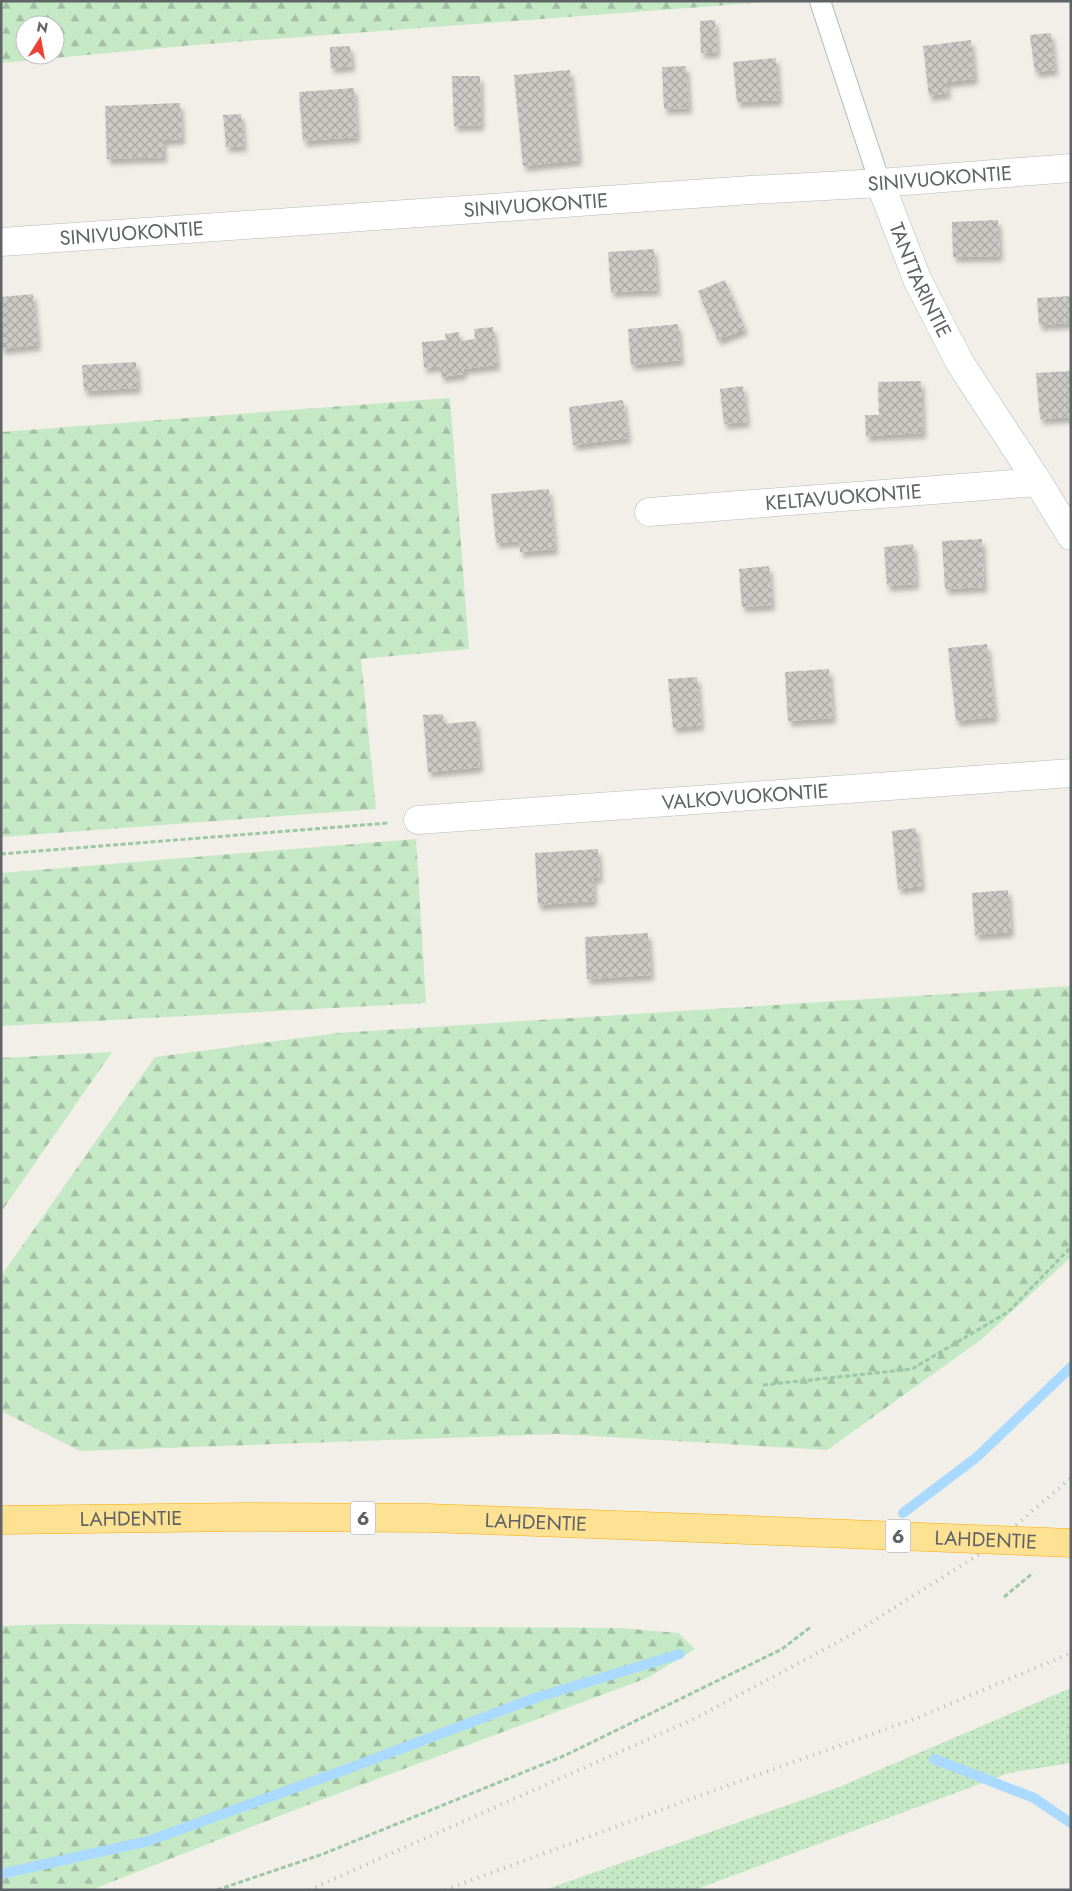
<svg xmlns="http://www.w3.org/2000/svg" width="1072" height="1891" font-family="Jost,sans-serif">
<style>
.grass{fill:url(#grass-dots)}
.forest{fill:url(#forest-firs);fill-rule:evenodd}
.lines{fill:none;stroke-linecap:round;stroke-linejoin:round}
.stream{stroke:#aadaff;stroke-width:10}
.building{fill:url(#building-cross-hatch);filter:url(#shadow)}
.lane-casing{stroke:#b5b8bc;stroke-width:22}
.street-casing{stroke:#b5b8bc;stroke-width:29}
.highway-casing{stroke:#f9ab00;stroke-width:29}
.path{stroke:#9cc7a9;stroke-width:3;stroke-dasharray:5 2.5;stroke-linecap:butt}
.lane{stroke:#fff;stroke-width:20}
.street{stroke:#fff;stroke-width:28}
.highway{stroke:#fde293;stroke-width:28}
.rail{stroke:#b6b7b8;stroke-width:4;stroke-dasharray:1 6;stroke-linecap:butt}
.highway-bridge-casing{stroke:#f9ab00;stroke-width:29;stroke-linecap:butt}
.highway-bridge{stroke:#fde293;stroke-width:28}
.labels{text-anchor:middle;stroke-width:4;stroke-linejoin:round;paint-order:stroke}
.shield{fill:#fff;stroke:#8f9295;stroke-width:1}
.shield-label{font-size:19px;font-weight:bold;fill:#5f6368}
.street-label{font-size:20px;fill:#5f6368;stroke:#fff}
</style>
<defs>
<pattern id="grass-dots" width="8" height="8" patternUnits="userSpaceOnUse" patternTransform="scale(1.25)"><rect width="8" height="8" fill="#c5e8c5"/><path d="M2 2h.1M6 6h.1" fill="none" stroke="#a3c0a4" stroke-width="1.8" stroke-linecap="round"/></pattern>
<pattern id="forest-firs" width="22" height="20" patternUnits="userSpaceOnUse" patternTransform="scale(1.25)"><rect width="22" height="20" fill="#c5e8c5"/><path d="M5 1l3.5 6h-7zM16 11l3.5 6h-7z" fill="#a3c0a4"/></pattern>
<pattern id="building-cross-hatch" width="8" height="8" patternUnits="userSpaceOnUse" patternTransform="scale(1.25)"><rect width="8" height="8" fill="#cccac5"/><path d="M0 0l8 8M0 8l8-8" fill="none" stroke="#a9a8a4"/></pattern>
<filter id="shadow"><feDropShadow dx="3" dy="5.5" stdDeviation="2.5" flood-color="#0004"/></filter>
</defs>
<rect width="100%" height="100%" fill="#f1efe8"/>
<path class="grass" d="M 1071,1688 L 1071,1763 L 1009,1773 L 694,1890 L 544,1890 L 839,1787 Z"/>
<path class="forest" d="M 1,1 L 782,1 L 194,45 L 1,63 ZM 25,25 L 55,25 L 55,55 L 25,55 Z
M 450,398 L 469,649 L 361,659 L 376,809 L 1,837 L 1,432 Z
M 416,839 L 426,1003 L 1,1026 L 1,873 Z
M 1071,986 L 1071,1257 L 982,1339 L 827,1450 L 558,1434 L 80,1451 L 1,1411 L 1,1276 L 155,1057 L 338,1033 Z
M 112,1052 L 1,1212 L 1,1058 Z
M 58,1624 L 621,1628 L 678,1633 L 695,1649 L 647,1678 L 302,1807 L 91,1890 L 1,1890 L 1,1626 Z"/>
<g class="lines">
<path class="stream" d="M 903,1513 L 977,1457 L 1071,1367
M 934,1759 L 1034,1798 L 1071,1823
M 1,1874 L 148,1841 L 358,1765 L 535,1698 L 680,1654"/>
</g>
<path class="building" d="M 715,20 L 717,52 L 701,53 L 700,21 Z
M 1051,33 L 1055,70 L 1035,72 L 1030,35 Z
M 971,40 L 975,79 L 946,82 L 948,93 L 929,96 L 923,46 Z
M 350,46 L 352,66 L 331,68 L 330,47 Z
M 776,58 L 779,100 L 737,102 L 733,62 Z
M 686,66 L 689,108 L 664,109 L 662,67 Z
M 570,70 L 579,160 L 523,166 L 514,75 Z
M 452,76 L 480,76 L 481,125 L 454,126 Z
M 354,88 L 357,137 L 303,141 L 299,92 Z
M 180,103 L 182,139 L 163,140 L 164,157 L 107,159 L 105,106 Z
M 241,114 L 244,146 L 226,147 L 223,115 Z
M 998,220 L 1000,256 L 953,257 L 952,222 Z
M 654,249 L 657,290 L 611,292 L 608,252 Z
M 725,280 L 745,329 L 718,340 L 698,291 Z
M 33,294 L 38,345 L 1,349 L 1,297 Z
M 1071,296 L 1071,323 L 1039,325 L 1037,298 Z
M 678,324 L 681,360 L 631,365 L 628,329 Z
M 493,327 L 497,365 L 463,369 L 464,374 L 441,377 L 440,366 L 424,368 L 422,342 L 446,340 L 445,334 L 459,332 L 460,341 L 475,339 L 474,329 Z
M 136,362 L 138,388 L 84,391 L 82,365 Z
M 1071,371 L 1071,417 L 1040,419 L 1036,373 Z
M 921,381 L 923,433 L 866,436 L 865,415 L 879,415 L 878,382 Z
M 743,386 L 747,422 L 724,424 L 720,389 Z
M 623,400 L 628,438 L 573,445 L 569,407 Z
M 549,489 L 555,549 L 520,552 L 519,541 L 496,543 L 491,494 Z
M 982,539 L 984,587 L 945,589 L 942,541 Z
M 913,544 L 916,584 L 887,586 L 884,547 Z
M 769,566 L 772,605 L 742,607 L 739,569 Z
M 987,644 L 995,717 L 956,721 L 948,648 Z
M 829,669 L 833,718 L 788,721 L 785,672 Z
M 697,677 L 701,725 L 673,728 L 668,679 Z
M 443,714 L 444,724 L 476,721 L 480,767 L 428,772 L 423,715 Z
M 916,828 L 922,886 L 898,889 L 892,831 Z
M 598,849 L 600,877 L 593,878 L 594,901 L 538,905 L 535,853 Z
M 1008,890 L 1011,932 L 975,935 L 972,893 Z
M 648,933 L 651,975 L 587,979 L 585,937 Z"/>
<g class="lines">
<defs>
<path id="lane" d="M 820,1 L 880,183"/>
<g id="street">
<path id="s1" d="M 880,183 L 917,279 L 960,363 L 1038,482 L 1071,536"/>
<path id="s2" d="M 1,242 L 751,190 L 880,183 L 1071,168"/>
<path id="s3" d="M 649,512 L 1038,482"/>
<path id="s4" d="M 418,820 L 1071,773"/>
</g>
<g id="highway">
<path id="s5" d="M 1,1520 L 243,1517 L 428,1518 L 724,1529"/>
</g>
</defs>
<use href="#lane" class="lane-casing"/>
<use href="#street" class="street-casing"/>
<use href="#highway" class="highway-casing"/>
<path class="path" d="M 1,854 L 388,823
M 763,1385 L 912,1369 L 1008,1312 L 1071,1247
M 1004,1597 L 1033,1573
M 217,1890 L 323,1854 L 566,1755 L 782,1649 L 812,1626"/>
<use href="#lane" class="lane"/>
<use href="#street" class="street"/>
<use href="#highway" class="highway"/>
<path class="rail" d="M 309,1890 L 696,1718 L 851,1635 L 989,1548 L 1071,1478
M 445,1890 L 704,1794 L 917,1718 L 1071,1653"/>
<defs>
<g id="highway-bridge">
<path id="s6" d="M 724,1529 L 1071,1543"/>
</g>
</defs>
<use href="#highway-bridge" class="highway-bridge-casing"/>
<use href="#highway-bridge" class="highway-bridge"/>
</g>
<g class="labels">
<g class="shield">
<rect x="350.5" y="1501.5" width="25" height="33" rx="4"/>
<rect x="885.5" y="1519.5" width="25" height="33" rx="4"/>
</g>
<g class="shield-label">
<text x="363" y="1525">6</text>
<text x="898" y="1543">6</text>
</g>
<g class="street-label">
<text dy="7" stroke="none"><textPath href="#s2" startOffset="941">SINIVUOKONTIE</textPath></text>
<text dy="7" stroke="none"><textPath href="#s2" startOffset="536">SINIVUOKONTIE</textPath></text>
<text dy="7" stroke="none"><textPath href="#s2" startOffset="131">SINIVUOKONTIE</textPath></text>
<text dy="7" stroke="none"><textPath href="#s1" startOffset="105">TANTTARINTIE</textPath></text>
<text dy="7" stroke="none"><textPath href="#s3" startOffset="195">KELTAVUOKONTIE</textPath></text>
<text dy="7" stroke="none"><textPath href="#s4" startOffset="328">VALKOVUOKONTIE</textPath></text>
<text dy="7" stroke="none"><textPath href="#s5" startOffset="130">LAHDENTIE</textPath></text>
<text dy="7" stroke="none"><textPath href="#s5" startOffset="535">LAHDENTIE</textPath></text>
<text dy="7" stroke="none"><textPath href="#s6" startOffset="262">LAHDENTIE</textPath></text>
</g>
</g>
<rect width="1072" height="1891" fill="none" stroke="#5f6368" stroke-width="5"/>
<g transform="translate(40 40) rotate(11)"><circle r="24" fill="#ffffff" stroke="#bfc1c3"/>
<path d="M0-4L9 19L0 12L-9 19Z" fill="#ea4335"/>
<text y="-8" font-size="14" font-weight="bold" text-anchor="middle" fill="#5f6368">N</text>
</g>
</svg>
